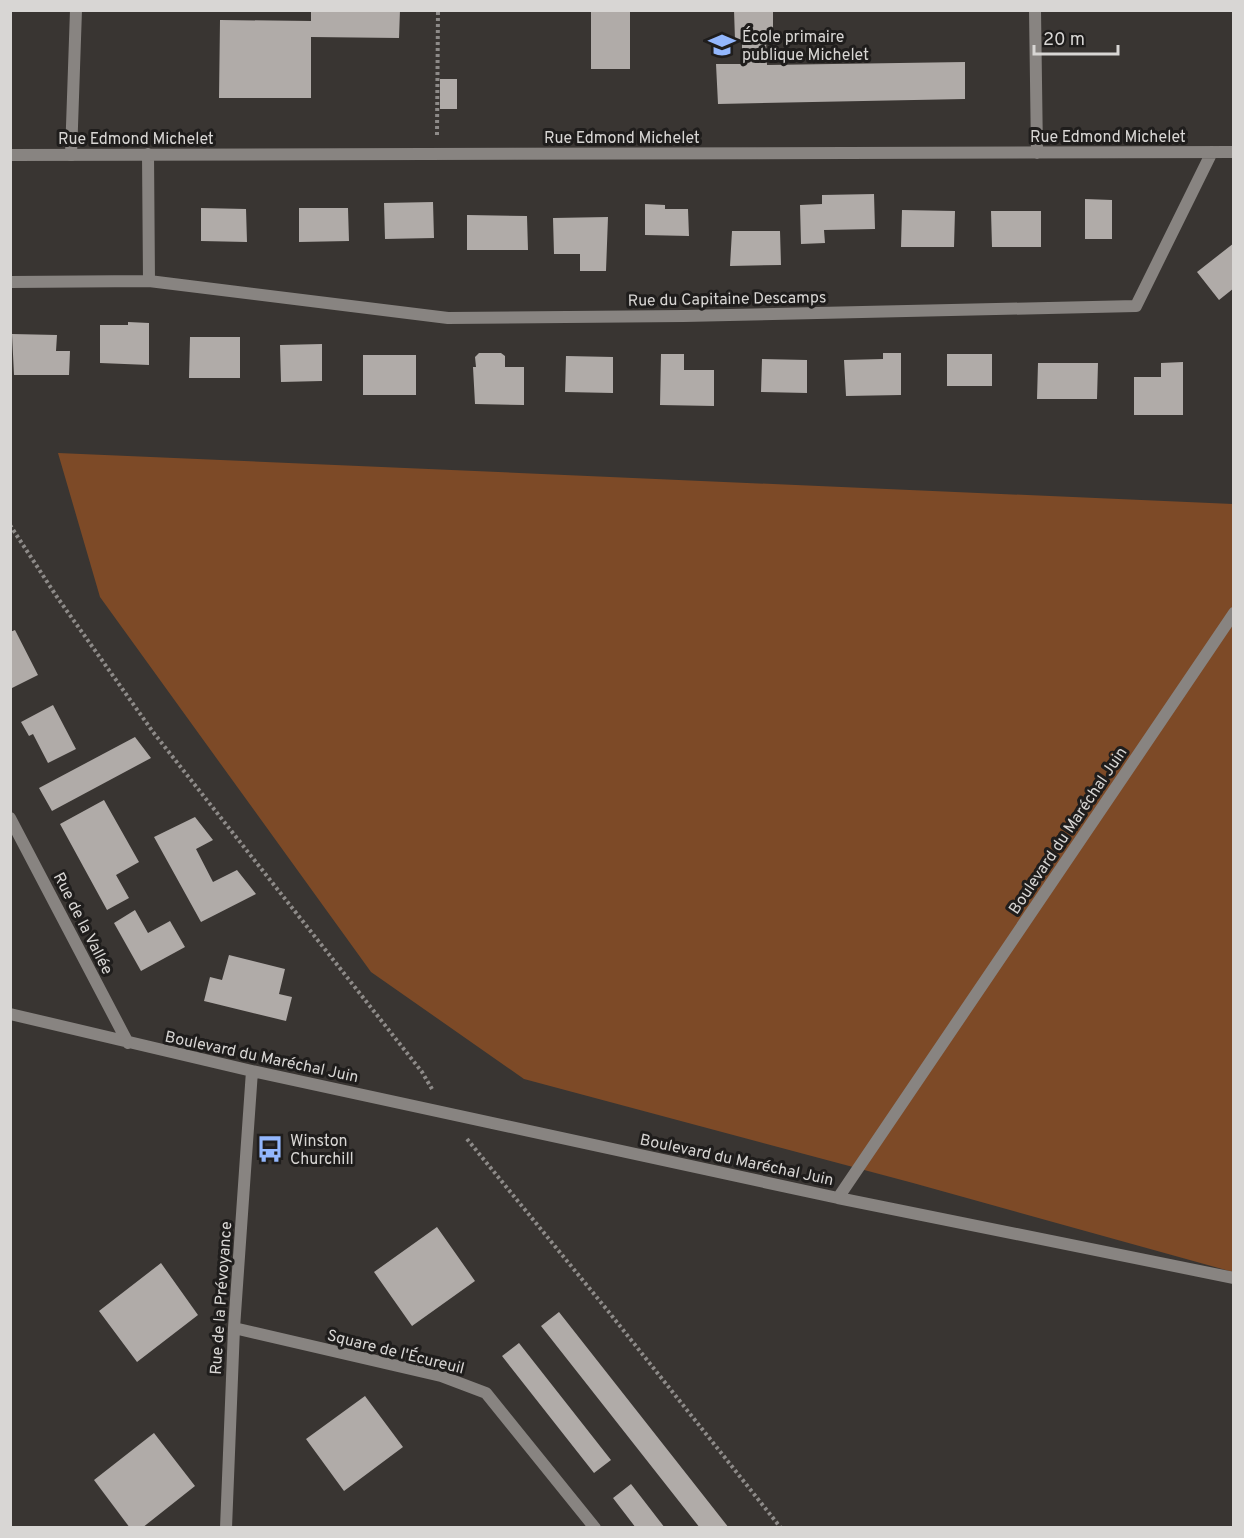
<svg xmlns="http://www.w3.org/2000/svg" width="1244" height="1538" font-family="Overpass,sans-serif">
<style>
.green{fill:#7d4a27}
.building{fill:#b0aba8}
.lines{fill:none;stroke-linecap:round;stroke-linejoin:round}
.path{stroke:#8e8b89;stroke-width:4;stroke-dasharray:3 3;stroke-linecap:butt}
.service{stroke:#888481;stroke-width:12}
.minor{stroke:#888481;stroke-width:12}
.labels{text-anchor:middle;stroke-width:6;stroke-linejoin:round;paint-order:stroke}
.poi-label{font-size:16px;fill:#d8d6d4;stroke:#1f1d1c;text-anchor:start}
.street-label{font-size:16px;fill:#d8d6d4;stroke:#1f1d1c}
</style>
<rect width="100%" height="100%" fill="#393532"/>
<path class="green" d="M 58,453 L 1233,504 L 1233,1272 L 913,1183 L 524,1079 L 371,972 L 100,597 Z"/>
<path class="building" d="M 311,10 L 400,10 L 399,38 L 311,37 L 311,98 L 219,98 L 220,20 L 311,21 Z
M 591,10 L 630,10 L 630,69 L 591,69 Z
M 734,10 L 773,10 L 773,39 L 766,40 L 767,65 L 965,62 L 965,99 L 718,104 L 716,64 L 742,64 L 742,40 L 735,40 Z
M 440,79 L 457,79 L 457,109 L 440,109 Z
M 874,194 L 875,229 L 824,230 L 825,243 L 801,244 L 800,205 L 822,204 L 822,195 Z
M 1085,199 L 1112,200 L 1112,239 L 1085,239 Z
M 433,202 L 434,238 L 385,239 L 384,203 Z
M 645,204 L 665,205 L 665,209 L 688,209 L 689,236 L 645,235 Z
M 201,208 L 246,209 L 247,242 L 201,241 Z
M 299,208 L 348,208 L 349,241 L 299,242 Z
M 902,210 L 955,211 L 954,247 L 901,247 Z
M 991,211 L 1041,211 L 1041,247 L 992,247 Z
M 467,215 L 527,216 L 528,250 L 467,250 Z
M 608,217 L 606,271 L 580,271 L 580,254 L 554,254 L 553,218 Z
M 732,231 L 780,231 L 781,265 L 730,266 Z
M 1234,243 L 1234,288 L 1219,300 L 1197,272 Z
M 128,322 L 149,323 L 149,365 L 100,363 L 100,325 L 128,325 Z
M 12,334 L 57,335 L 56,351 L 70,351 L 69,375 L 14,375 Z
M 190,337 L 240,337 L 240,378 L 189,378 Z
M 322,344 L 322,381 L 281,382 L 280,345 Z
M 479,353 L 501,353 L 505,356 L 505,367 L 524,367 L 524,405 L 475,404 L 473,367 L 476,367 L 475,357 Z
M 883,353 L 901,353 L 901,395 L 846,396 L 844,360 L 883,359 Z
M 661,354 L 684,354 L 684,370 L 714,370 L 714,406 L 660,405 Z
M 947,354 L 992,354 L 992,386 L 947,386 Z
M 363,355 L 416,355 L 416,395 L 363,395 Z
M 566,356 L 613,357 L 613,393 L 565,392 Z
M 762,359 L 807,360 L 807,393 L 761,392 Z
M 1183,362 L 1183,415 L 1134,415 L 1134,377 L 1161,377 L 1161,363 Z
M 1038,363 L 1098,363 L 1097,399 L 1037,399 Z
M 15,630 L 38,675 L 10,689 L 10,632 Z
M 53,705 L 76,749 L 48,763 L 33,734 L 29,736 L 21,722 Z
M 135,737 L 151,758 L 52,811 L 39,788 Z
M 104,800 L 139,862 L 116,875 L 129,898 L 107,910 L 60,824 Z
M 195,817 L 213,840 L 196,849 L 213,882 L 237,870 L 256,894 L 201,922 L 154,837 Z
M 135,910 L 148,933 L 170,921 L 185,947 L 141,971 L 114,923 Z
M 229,955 L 285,969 L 279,994 L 292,997 L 286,1021 L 204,1001 L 210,977 L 222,980 Z
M 437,1227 L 475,1281 L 412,1326 L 374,1272 Z
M 161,1263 L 198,1315 L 137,1362 L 99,1311 Z
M 559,1312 L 729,1528 L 700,1528 L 541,1326 Z
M 519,1343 L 611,1460 L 594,1473 L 502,1356 Z
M 365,1396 L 403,1447 L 344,1491 L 306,1439 Z
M 154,1433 L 195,1486 L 142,1528 L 130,1528 L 94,1480 Z
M 631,1484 L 665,1528 L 636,1528 L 613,1498 Z"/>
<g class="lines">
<path class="path" d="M 437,135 L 438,10
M 10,525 L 57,597 L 153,732 L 422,1072 L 432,1089
M 467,1139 L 608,1311 L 781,1528"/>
<path class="service" d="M 71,155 L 76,10"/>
<path class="minor" d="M 1035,10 L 1037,153
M 148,154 L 149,281 L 448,318 L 684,316 L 1136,306 L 1212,152
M 10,155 L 1234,152
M 10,282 L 149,281
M 10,818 L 128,1043
M 10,1014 L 252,1071 L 838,1198 L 1234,613
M 838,1198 L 1234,1278
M 234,1328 L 441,1376 L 486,1393 L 595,1528
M 226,1528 L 234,1328 L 252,1071"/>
</g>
<defs>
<symbol id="school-bare" viewBox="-9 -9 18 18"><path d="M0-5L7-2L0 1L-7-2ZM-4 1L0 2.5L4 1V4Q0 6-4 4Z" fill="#93b7fd" stroke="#1f1d1c" stroke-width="2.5" paint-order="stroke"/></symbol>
<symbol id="bus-bare" viewBox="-9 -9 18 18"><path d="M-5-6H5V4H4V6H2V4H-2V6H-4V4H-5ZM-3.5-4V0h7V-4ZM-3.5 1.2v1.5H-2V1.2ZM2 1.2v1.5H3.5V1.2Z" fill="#93b7fd" stroke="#1f1d1c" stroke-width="2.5" paint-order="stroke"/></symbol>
</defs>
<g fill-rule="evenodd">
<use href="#school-bare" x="703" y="26" width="38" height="38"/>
<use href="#bus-bare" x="251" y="1130" width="38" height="38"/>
</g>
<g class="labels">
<g class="poi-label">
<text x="742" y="42">École primaire<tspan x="742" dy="18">publique Michelet</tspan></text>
<text x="290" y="1146">Winston<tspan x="290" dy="18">Churchill</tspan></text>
</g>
<g class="street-label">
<text x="1108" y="142">Rue Edmond Michelet</text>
<text x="622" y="143">Rue Edmond Michelet</text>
<text x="136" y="144">Rue Edmond Michelet</text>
<text transform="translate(727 298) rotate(-1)" y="6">Rue du Capitaine Descamps</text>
<text transform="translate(1067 830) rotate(-56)" y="6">Boulevard du Maréchal Juin</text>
<text transform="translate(84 923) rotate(63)" y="6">Rue de la Vallée</text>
<text transform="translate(262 1056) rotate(12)" y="6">Boulevard du Maréchal Juin</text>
<text transform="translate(737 1159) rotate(12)" y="6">Boulevard du Maréchal Juin</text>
<text transform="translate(220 1298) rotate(-86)" y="6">Rue de la Prévoyance</text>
<text transform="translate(396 1351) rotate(14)" y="6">Square de l'Écureuil</text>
</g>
</g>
<rect width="1244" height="1538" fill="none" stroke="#d8d6d4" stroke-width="24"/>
<path d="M1034 45v9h84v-9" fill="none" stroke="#d8d6d4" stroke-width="3"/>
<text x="1043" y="45" font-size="18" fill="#d8d6d4" stroke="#1f1d1c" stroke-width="4.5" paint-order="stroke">20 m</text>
</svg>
